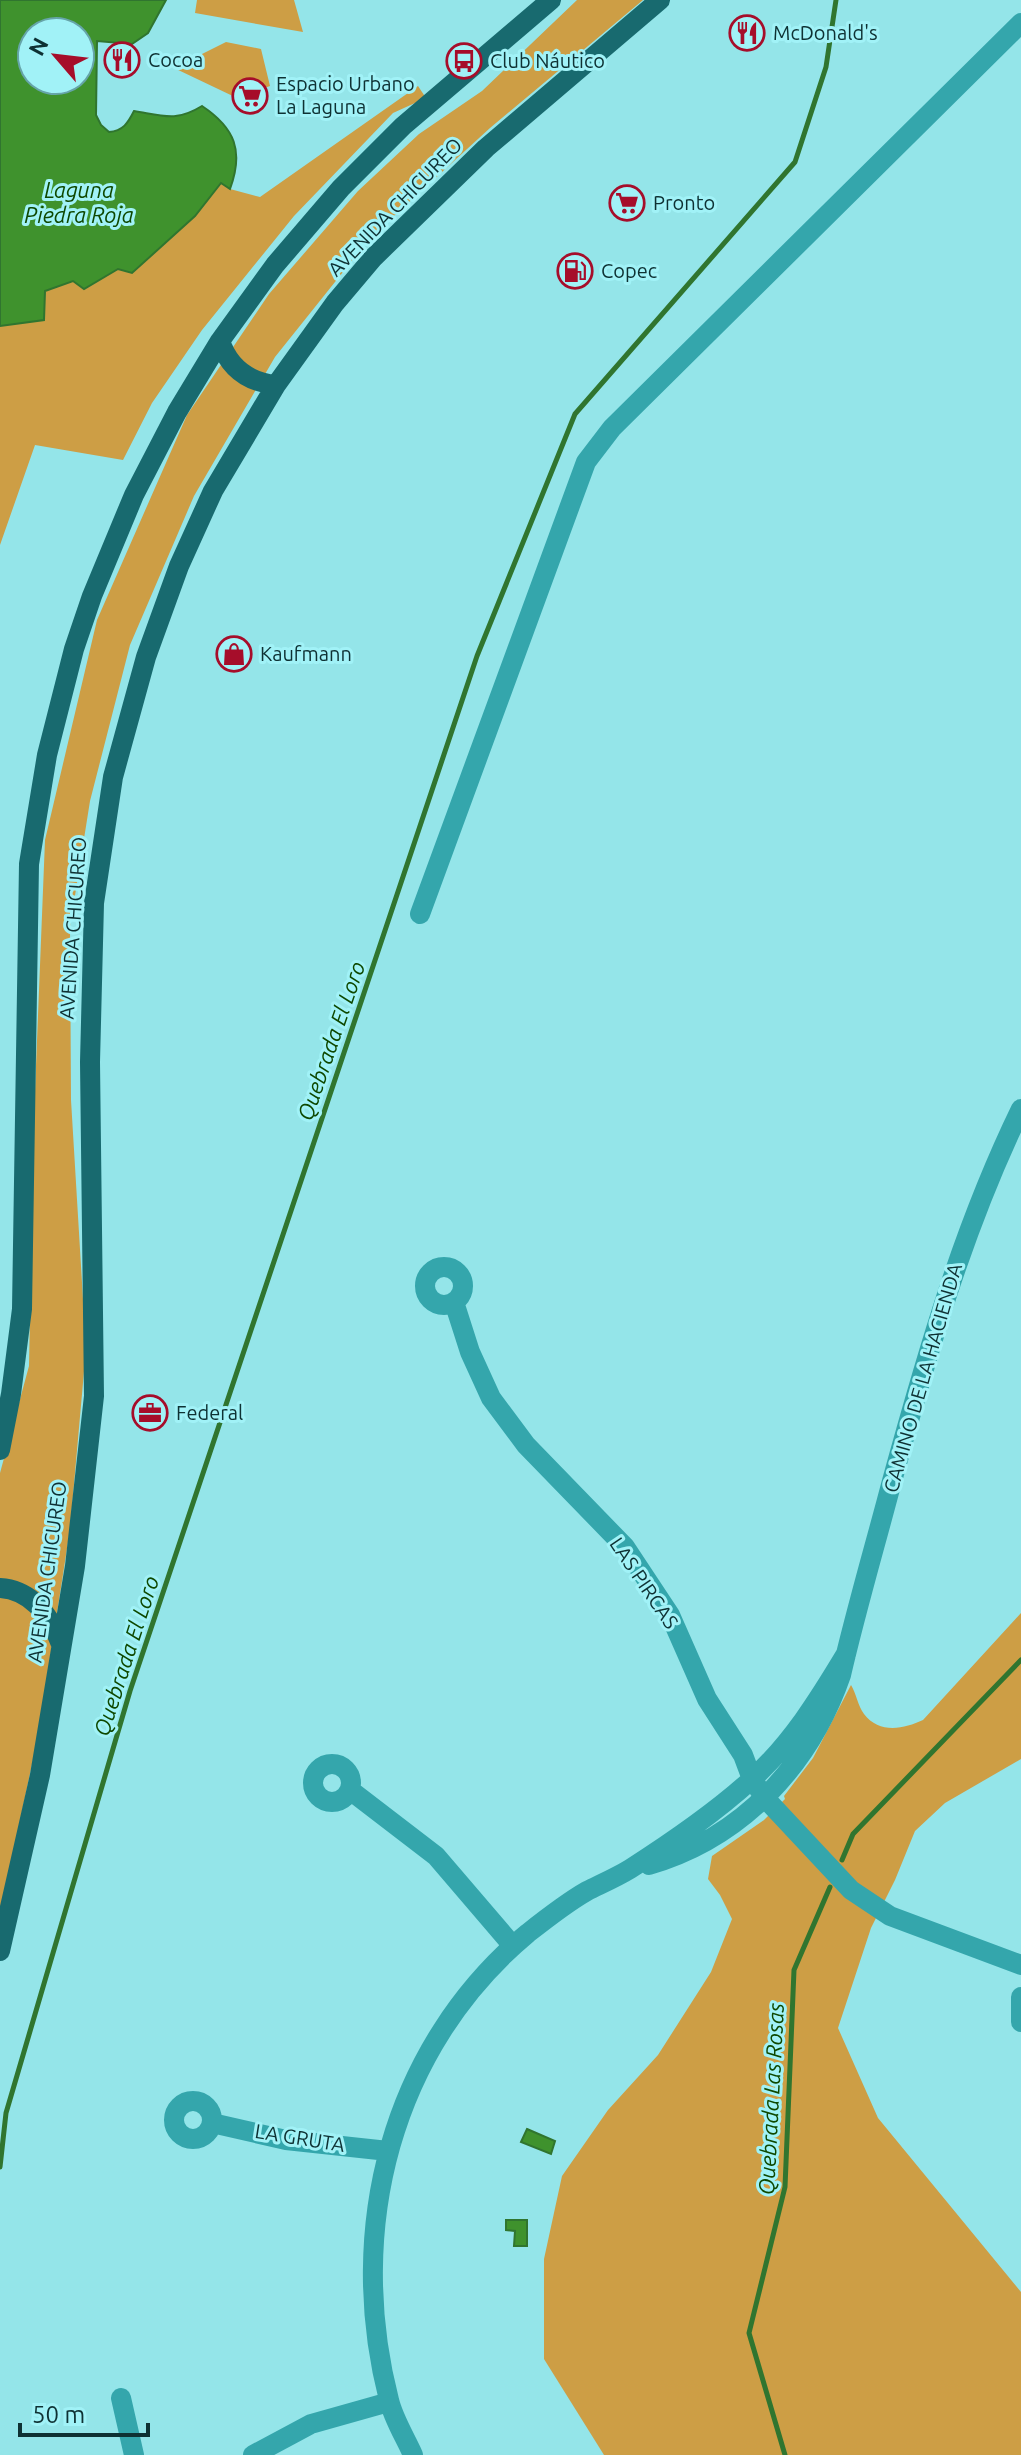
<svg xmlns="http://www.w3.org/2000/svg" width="1021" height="2455" font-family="Ubuntu,sans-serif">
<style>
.green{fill:#cd9e45}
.water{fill:#3f922d;stroke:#30752f;stroke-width:2;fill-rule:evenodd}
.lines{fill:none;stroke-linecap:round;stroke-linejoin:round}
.stream{stroke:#30752f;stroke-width:5}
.minor{stroke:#34a6ac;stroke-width:20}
.major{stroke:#186a6f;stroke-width:20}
.labels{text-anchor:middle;stroke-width:6;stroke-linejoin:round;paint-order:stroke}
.poi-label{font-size:20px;fill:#0e3133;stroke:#a1f2f7;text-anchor:start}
.street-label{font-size:20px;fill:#0e3133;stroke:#a1f2f7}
.water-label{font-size:22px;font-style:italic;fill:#0e4800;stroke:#a1f2f7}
</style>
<rect width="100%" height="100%" fill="#94e5e9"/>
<path class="green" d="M 197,0 L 294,0 L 303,32 L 195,13 Z
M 577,0 L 643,0 L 490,128 L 371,237 L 275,357 L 194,496 L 130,645 L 90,801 L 70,927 L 71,1100 L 86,1349 L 70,1529 L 38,1736 L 0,1915 L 0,1473 L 29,1366 L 34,1116 L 45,840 L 97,620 L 187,415 L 269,294 L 358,191 L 419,134 L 482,91 Z
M 226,42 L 261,49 L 270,86 L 237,98 L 174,68 Z
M 418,86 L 426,98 L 393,113 L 294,216 L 202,330 L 152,403 L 123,460 L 35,445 L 0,545 L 0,326 L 43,320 L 45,291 L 73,281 L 85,289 L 118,269 L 132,272 L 195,216 L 221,183 L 230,189 L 260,197 Z
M 1021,1613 L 1021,1759 L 945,1803 L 915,1831 L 895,1880 L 871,1928 L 838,2028 L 878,2118 L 1021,2292 L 1021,2455 L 604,2455 L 544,2359 L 544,2259 L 562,2176 L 608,2110 L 658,2055 L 711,1972 L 732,1919 L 720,1895 L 708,1879 L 712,1856 L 764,1820 L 785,1799 L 784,1796 L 813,1758 L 851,1685 C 856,1693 858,1706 864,1714 C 879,1734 904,1729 923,1720 Z"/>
<path class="water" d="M 0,0 L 166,0 L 148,33 L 132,44 L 97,41 L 96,115 L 101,125 L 109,132 C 123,131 128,123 134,111 C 164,116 176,122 202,106 C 235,128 244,151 230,189 L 221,183 L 195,216 L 132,273 L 118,269 L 84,289 L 73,281 L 45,291 L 44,320 L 0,326 ZM 32,32 L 80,32 L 80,80 L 32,80 Z
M 527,2129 L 555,2141 L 551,2154 L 521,2142 Z
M 506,2220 L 527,2220 L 527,2246 L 514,2246 L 515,2231 L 506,2230 Z"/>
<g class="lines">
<path class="stream" d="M 842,1860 L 853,1834 L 1021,1660
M 0,2167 L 6,2113 L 130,1691 L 477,656 L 575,414 L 795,162 L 826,67 L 836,0
M 785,2455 L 749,2333 L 785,2187 L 794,1970 L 830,1887"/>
<path class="minor" d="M 420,914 L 586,462 L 612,428 L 1021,23
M425 1286a19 19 0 1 1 38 0a19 19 0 1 1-38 0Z
M 454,1302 L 470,1352 L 491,1398 L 526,1445 L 625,1547 L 670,1615 L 707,1699 L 743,1755 L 752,1779 L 765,1798 L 851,1890 L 890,1916 L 1021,1965
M313 1783a19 19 0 1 1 38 0a19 19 0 1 1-38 0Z
M 350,1790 L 436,1856 L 513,1946
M 649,1865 C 742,1838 810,1765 841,1675 C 856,1610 875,1546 892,1481 C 927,1354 963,1228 1021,1109
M 1021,1997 L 1021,2022
M174 2120a19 19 0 1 1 38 0a19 19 0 1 1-38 0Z
M 212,2123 L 286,2140 L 388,2151
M 121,2398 L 134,2455
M 253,2455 L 311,2424 L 389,2402
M 413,2455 C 405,2437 393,2418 389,2400 C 345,2229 391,2047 528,1933 C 547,1918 566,1903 587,1891 C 601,1884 617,1877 630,1869 C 672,1842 715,1813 752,1779 C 791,1744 819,1699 846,1654"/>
<path class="major" d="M 220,341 C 229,368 248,382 276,385
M 0,1450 L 11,1394 L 22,1309 L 29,864 L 47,755 L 74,649 L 92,596 L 134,495 L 177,412 L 220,341 L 275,265 L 341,188 L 403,126 L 551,0
M 0,1588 C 32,1590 50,1616 61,1644
M 0,1951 L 40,1775 L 75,1566 L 94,1396 L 90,1062 L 94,903 L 113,777 L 146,657 L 179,566 L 213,491 L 276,385 L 335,303 L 373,258 L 486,148 L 660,0"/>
</g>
<defs>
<symbol id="restaurant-ring" viewBox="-11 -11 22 22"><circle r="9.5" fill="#a1f2f7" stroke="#a60d2a" stroke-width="1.5"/><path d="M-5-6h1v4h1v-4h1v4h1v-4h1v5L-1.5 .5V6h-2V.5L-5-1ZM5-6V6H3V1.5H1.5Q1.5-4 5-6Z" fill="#a60d2a"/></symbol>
<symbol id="bus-ring" viewBox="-11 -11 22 22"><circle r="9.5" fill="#a1f2f7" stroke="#a60d2a" stroke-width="1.5"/><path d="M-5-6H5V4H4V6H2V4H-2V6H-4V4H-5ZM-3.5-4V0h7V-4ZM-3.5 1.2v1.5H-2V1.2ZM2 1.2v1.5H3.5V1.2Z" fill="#a60d2a"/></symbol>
<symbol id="supermarket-ring" viewBox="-11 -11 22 22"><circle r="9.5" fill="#a1f2f7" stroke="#a60d2a" stroke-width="1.5"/><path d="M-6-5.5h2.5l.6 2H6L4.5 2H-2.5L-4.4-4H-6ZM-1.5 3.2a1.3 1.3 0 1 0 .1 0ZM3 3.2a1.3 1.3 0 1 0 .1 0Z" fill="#a60d2a"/></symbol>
<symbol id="fuel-ring" viewBox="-11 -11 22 22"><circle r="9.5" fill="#a1f2f7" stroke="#a60d2a" stroke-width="1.5"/><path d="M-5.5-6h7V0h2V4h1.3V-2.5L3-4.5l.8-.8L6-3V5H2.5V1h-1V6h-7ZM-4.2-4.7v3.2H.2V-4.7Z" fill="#a60d2a"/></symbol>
<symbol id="shop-ring" viewBox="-11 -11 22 22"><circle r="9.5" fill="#a1f2f7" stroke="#a60d2a" stroke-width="1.5"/><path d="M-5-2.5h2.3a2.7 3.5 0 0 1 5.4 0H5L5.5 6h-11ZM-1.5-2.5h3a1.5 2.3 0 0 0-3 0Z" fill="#a60d2a"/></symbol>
<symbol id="office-ring" viewBox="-11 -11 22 22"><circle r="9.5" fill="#a1f2f7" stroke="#a60d2a" stroke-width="1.5"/><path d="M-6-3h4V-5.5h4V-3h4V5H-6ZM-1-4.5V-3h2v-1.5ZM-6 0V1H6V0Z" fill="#a60d2a"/></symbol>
</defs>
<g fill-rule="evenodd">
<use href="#restaurant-ring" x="727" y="13" width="40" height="40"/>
<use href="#restaurant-ring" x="102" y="40" width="40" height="40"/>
<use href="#bus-ring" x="444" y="41" width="40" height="40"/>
<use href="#supermarket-ring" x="230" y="76" width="40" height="40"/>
<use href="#supermarket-ring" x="607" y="183" width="40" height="40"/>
<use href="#fuel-ring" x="555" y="251" width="40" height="40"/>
<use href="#shop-ring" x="214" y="634" width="40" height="40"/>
<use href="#office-ring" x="130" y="1393" width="40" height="40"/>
</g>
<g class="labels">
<g class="poi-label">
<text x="773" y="40">McDonald's</text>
<text x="148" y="67">Cocoa</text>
<text x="490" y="68">Club Náutico</text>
<text x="276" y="91">Espacio Urbano<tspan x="276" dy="23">La Laguna</tspan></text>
<text x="653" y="210">Pronto</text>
<text x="601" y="278">Copec</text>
<text x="260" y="661">Kaufmann</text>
<text x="176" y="1420">Federal</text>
</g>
<g class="street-label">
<text transform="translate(395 207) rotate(-46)" y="7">AVENIDA CHICUREO</text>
<text transform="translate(73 928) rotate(-86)" y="7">AVENIDA CHICUREO</text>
<text transform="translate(923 1378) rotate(-74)" y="7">CAMINO DE LA HACIENDA</text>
<text transform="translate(47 1572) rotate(-82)" y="7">AVENIDA CHICUREO</text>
<text transform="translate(644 1583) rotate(56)" y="7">LAS PIRCAS</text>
<text transform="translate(300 2138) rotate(9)" y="7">LA GRUTA</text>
</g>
<g class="water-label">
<text x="79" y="198">Laguna<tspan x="79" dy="25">Piedra Roja</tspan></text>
<text transform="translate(331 1041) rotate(-71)" y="8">Quebrada El Loro</text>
<text transform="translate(126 1656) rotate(-72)" y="8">Quebrada El Loro</text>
<text transform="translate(771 2099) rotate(-87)" y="8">Quebrada Las Rosas</text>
</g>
</g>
<g transform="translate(56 56) rotate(298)"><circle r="38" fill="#a1f2f7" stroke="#66a5a9" stroke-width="2"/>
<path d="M0-6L14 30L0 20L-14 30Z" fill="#a60d2a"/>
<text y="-12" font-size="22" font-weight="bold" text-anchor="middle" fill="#0e3133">N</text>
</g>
<path d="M20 2423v12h128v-12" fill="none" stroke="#0e3133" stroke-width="4"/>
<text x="32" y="2423" font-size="24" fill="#0e3133" stroke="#a1f2f7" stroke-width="6" paint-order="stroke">50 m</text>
</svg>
